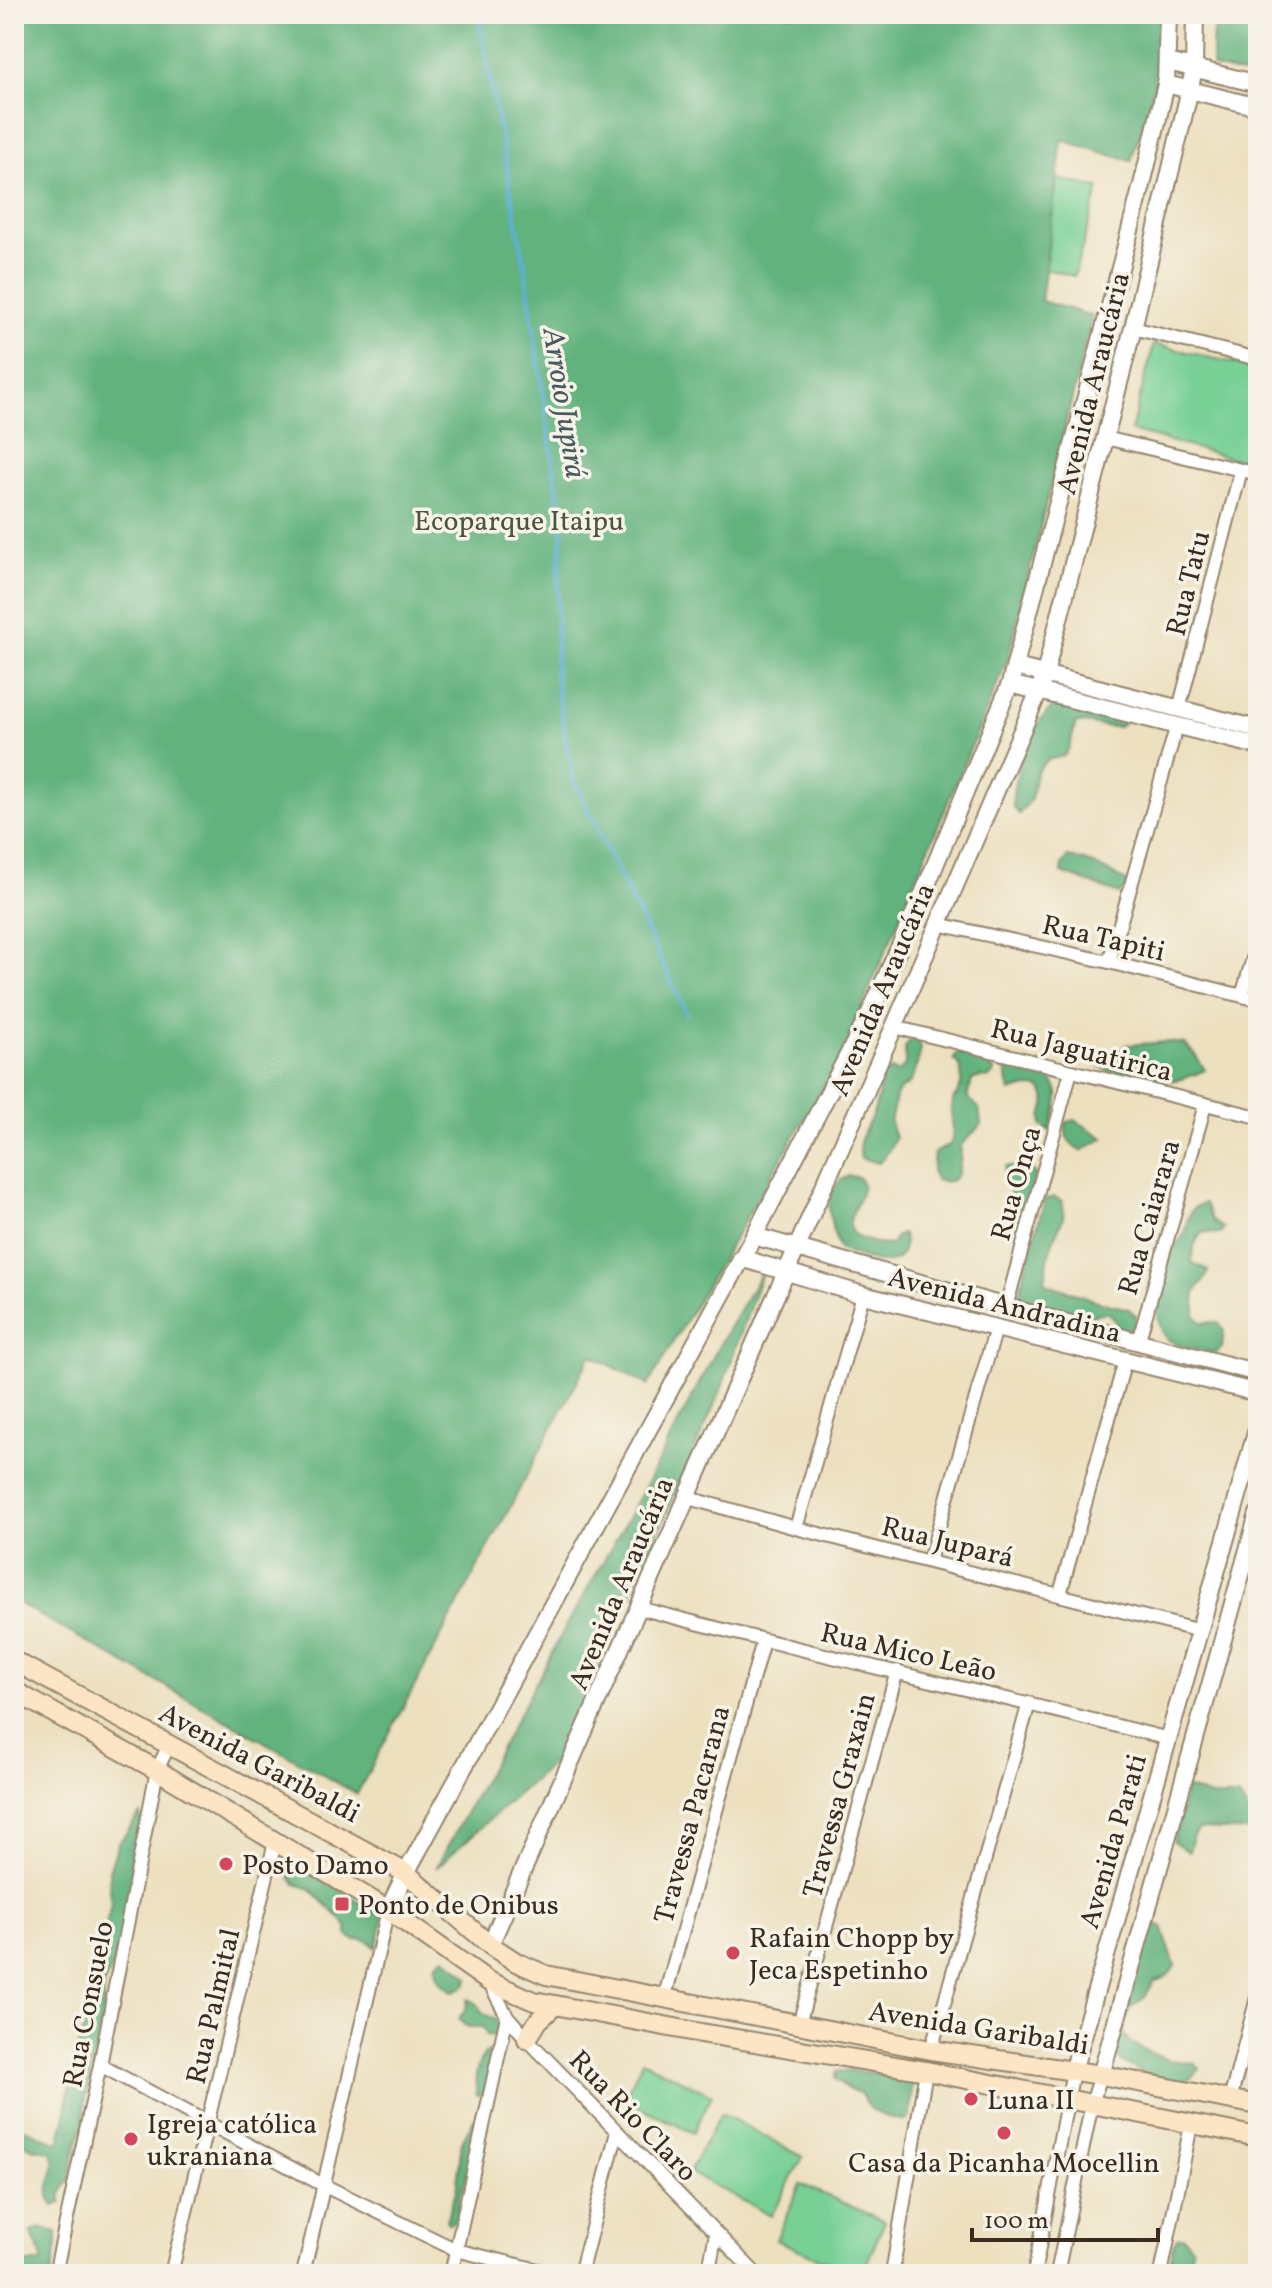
<svg xmlns="http://www.w3.org/2000/svg" width="1272" height="2288" font-family="Vollkorn,serif">
<style>
.green{fill:#78d095;stroke:#5a7d5a;stroke-width:2}
.forest{fill:#62b27e;stroke:#4e6e4e;stroke-width:2}
.lines{fill:none;stroke-linecap:round;stroke-linejoin:round}
.stream{stroke:#5fb1da;stroke-width:4}
.minor-casing{stroke:#94856e;stroke-width:16}
.tertiary-casing{stroke:#94856e;stroke-width:20}
.secondary-casing{stroke:#94856e;stroke-width:22}
.minor{stroke:#fff;stroke-width:12}
.tertiary{stroke:#fff;stroke-width:16}
.secondary{stroke:#fce5c4;stroke-width:18}
.poi-dot{fill:#d1495b;stroke:#f7f3e8;stroke-width:3}
.labels{text-anchor:middle;stroke-width:7;stroke-linejoin:round;paint-order:stroke}
.street-label{font-size:28px;fill:#3b2a1e;stroke:#f7f3e8}
.park-label{font-size:28px;fill:#4a543c;stroke:#f7f3e8}
.poi-label{font-size:28px;fill:#3b2a1e;stroke:#f7f3e8;text-anchor:start}
.water-label{font-size:30px;font-style:italic;fill:#485960;stroke:#f7f3e8}
</style>
<rect width="100%" height="100%" fill="#f7f3e8"/>
<filter id="ink" filterUnits="userSpaceOnUse"><feTurbulence type="fractalNoise" baseFrequency=".0125" numOctaves="2"/><feDisplacementMap in="SourceGraphic" scale="16" xChannelSelector="R" yChannelSelector="G"/><feConvolveMatrix kernelMatrix="1 2 1 2 8 2 1 2 1" color-interpolation-filters="sRGB"/></filter>
<filter id="wash" filterUnits="userSpaceOnUse"><feTurbulence type="fractalNoise" baseFrequency=".006" numOctaves="4" result="noise"/><feDisplacementMap in="SourceGraphic" scale="32" xChannelSelector="R" yChannelSelector="G"/><feGaussianBlur stdDeviation="1.8" result="paint"/><feColorMatrix in="noise" values="0 0 0 0 0 0 0 0 0 0 0 0 0 0 0 0 0 1.4 0 .05"/><feComposite in="paint" operator="in"/></filter>
<g filter="url(#wash)">
<rect width="100%" height="100%" fill="#ede0bf"/>
<path class="green" d="M 1053,178 L 1099,188 L 1074,276 L 1029,265 Z
M 1154,344 L 1258,369 L 1258,465 L 1131,431 Z
M 642,2061 L 712,2095 L 693,2133 L 624,2099 Z
M 721,2113 L 803,2157 L 771,2216 L 689,2172 Z
M 800,2184 L 885,2221 L 862,2274 L 856,2274 L 776,2240 Z"/>
<path class="forest" d="M 14,14 L 1159,14 L 1159,71 L 1131,161 L 1062,140 L 1041,301 L 1092,316 L 1008,659 L 842,1055 L 648,1385 L 591,1355 L 357,1794 L 14,1601 Z
M 1221,14 L 1255,14 C 1258,28 1259,65 1251,76 L 1212,67 C 1213,50 1209,27 1221,14 Z
M 1056,705 C 1079,708 1105,711 1125,721 L 1119,727 C 1104,728 1091,722 1076,723 L 1069,748 L 1064,756 L 1047,760 L 1041,766 L 1036,773 L 1031,799 L 1019,814 L 1013,807 C 1010,780 1033,719 1056,705 Z
M 1068,857 C 1085,859 1113,873 1127,882 L 1126,889 L 1119,894 L 1062,873 L 1062,864 Z
M 910,1040 L 919,1041 L 921,1050 L 914,1075 L 909,1084 L 901,1089 L 896,1096 L 890,1122 L 895,1138 L 891,1147 L 879,1163 L 861,1158 C 855,1139 868,1128 874,1111 C 879,1099 879,1086 883,1074 L 891,1070 L 899,1072 L 905,1065 L 905,1048 Z
M 1166,1042 L 1185,1044 L 1196,1056 L 1205,1070 C 1189,1077 1173,1084 1156,1079 C 1150,1077 1144,1072 1138,1072 C 1114,1070 1113,1078 1091,1059 L 1114,1053 L 1127,1045 Z
M 958,1053 L 984,1059 L 995,1072 L 989,1078 L 980,1077 L 972,1080 L 967,1097 L 979,1108 L 981,1125 L 961,1145 C 960,1164 963,1188 936,1180 L 932,1172 L 934,1153 L 951,1144 C 956,1126 949,1117 952,1104 C 954,1095 954,1100 958,1092 C 963,1084 962,1074 960,1065 L 953,1060 Z
M 1012,1063 C 1030,1067 1061,1077 1058,1099 C 1057,1110 1053,1121 1050,1131 L 1042,1126 C 1041,1118 1043,1113 1045,1106 C 1049,1080 1024,1087 1010,1092 L 1004,1065 Z
M 1075,1120 L 1104,1138 L 1081,1151 C 1069,1143 1064,1137 1066,1122 Z
M 1006,1166 L 1032,1169 L 1036,1176 L 1022,1230 C 993,1217 1022,1197 1004,1176 Z
M 849,1176 L 858,1177 L 863,1184 C 862,1205 832,1230 865,1240 C 875,1243 882,1246 892,1244 L 896,1236 L 903,1234 C 911,1279 862,1259 839,1249 C 831,1226 818,1188 849,1176 Z
M 1054,1197 L 1062,1201 C 1068,1218 1057,1229 1052,1244 C 1048,1256 1046,1271 1045,1283 L 1103,1303 L 1129,1309 L 1136,1316 L 1136,1324 L 1130,1335 L 1117,1329 L 1115,1320 L 1109,1313 L 1099,1313 L 1083,1320 C 1063,1311 1039,1310 1020,1299 L 1020,1291 L 1024,1272 L 1045,1199 Z
M 1205,1203 C 1210,1215 1210,1223 1224,1228 L 1220,1234 L 1203,1232 C 1194,1241 1192,1251 1192,1263 L 1208,1270 C 1207,1282 1198,1283 1195,1294 C 1193,1301 1196,1307 1195,1315 L 1201,1322 L 1219,1323 L 1224,1331 L 1222,1347 L 1216,1353 C 1203,1352 1179,1347 1169,1340 C 1149,1324 1161,1275 1168,1256 C 1171,1248 1179,1244 1183,1236 C 1189,1222 1186,1207 1205,1203 Z
M 763,1270 L 721,1390 L 557,1759 L 436,1868 L 563,1632 L 630,1515 L 721,1342 Z
M 1186,1788 L 1211,1797 L 1238,1797 C 1245,1804 1249,1815 1255,1824 L 1251,1831 L 1199,1829 L 1193,1835 L 1189,1852 L 1173,1841 Z
M 140,1814 L 143,1829 L 116,1962 L 107,1977 L 104,1985 L 103,2016 L 85,2102 L 84,2123 L 75,2150 L 70,2178 L 62,2193 L 62,2202 L 54,2206 C 38,2185 64,2171 50,2151 L 32,2148 L 14,2137 L 14,2125 C 30,2128 44,2140 59,2142 L 65,2120 L 72,2069 L 91,2003 L 102,1955 L 103,1935 L 111,1906 L 109,1871 L 118,1844 Z
M 285,1857 L 384,1916 L 376,1948 C 369,1940 364,1938 354,1940 L 347,1935 L 347,1926 L 311,1889 L 295,1884 L 278,1863 Z
M 1155,1922 L 1162,1927 L 1175,1966 C 1170,1975 1165,1979 1154,1981 L 1145,1997 L 1130,2008 L 1124,2024 L 1124,2034 L 1129,2042 L 1151,2053 L 1167,2060 L 1194,2063 L 1200,2069 L 1187,2081 C 1163,2081 1132,2072 1115,2055 L 1148,1928 Z
M 445,1957 L 468,1977 C 467,1986 462,1989 453,1992 L 439,1981 L 435,1965 Z
M 468,1999 L 478,2005 L 482,2012 L 500,2022 L 499,2033 L 495,2036 L 487,2035 L 483,2027 C 473,2027 464,2029 459,2018 L 465,2011 Z
M 488,2051 L 496,2051 L 487,2088 L 481,2095 L 477,2095 C 474,2079 476,2062 488,2051 Z
M 849,2070 L 913,2078 L 910,2116 L 905,2121 L 884,2116 L 872,2110 L 860,2093 L 848,2089 L 835,2079 L 837,2072 Z
M 474,2119 L 479,2124 L 466,2180 L 460,2194 L 458,2216 L 452,2223 L 448,2223 L 446,2220 L 456,2191 L 462,2141 Z
M 40,2228 L 57,2232 L 57,2247 L 52,2274 L 14,2274 L 14,2263 L 42,2263 C 43,2251 34,2244 32,2232 Z
M 1178,2237 L 1184,2237 L 1192,2247 L 1188,2274 L 1172,2274 C 1170,2261 1169,2247 1178,2237 Z"/>
<g class="lines">
<path class="stream" d="M 480,14 L 480,25 L 524,261 L 563,531 L 559,566 L 555,678 L 573,779 L 687,1014"/>
</g>
</g>
<g filter="url(#ink)">
<g class="lines">
<defs>
<path id="minor" d="M 1133,328 L 1258,359
M 1105,438 L 1258,474
M 1179,709 L 1241,470
M 938,924 L 1109,962 L 1258,1000
M 1109,962 L 1177,725
M 1242,996 L 1258,941
M 894,1027 L 1258,1117
M 1006,1307 L 1071,1071
M 1138,1343 L 1205,1105
M 685,1497 L 796,1528 L 1200,1631
M 796,1528 L 863,1295
M 929,1561 L 996,1328
M 1060,1594 L 1125,1361
M 639,1608 C 815,1655 992,1694 1169,1739
M 489,1982 L 507,2016 L 527,2039 L 756,2274
M 664,1999 L 763,1641
M 799,2024 L 897,1671
M 931,2050 L 1029,1703
M 100,2065 L 323,2185 L 456,2250 L 555,2274
M 1230,2100 L 1258,1994
M 55,2274 L 100,2065 L 157,1770 L 169,1745
M 171,2274 L 275,1842
M 303,2274 L 388,1910
M 451,2274 L 507,2016
M 580,2274 L 617,2132
M 708,2274 L 716,2234
M 892,2274 L 926,2071
M 1034,2274 L 1073,2071
M 1057,2274 L 1092,2103 L 1101,2075
M 1161,2274 L 1191,2125"/>
<path id="tertiary" d="M 1168,62 L 1258,84
M 1166,84 L 1258,107
M 1016,667 L 1258,729
M 1010,684 L 1258,746
M 754,1236 L 1006,1307 L 1258,1373
M 741,1258 L 863,1295 L 1258,1393
M 388,1910 L 406,1873 L 754,1236 L 869,1015 L 921,899 L 1010,684 L 1142,185 L 1166,84 L 1168,14
M 490,1945 L 894,1027 L 1039,691 L 1045,674 L 1133,328 L 1190,89 L 1194,67 L 1195,14
M 1073,2071 L 1258,1426
M 1101,2075 L 1258,1514"/>
<path id="secondary" d="M 14,1661 L 406,1873 L 490,1945 L 516,1962 L 546,1975 L 931,2050 L 1101,2075 L 1258,2105
M 14,1691 L 157,1770 L 388,1910 L 488,1981 L 534,2001 L 701,2033 L 926,2071 L 1258,2137
M 527,2039 L 538,2021 L 554,2006"/>
</defs>
<use href="#minor" class="minor-casing"/>
<use href="#tertiary" class="tertiary-casing"/>
<use href="#secondary" class="secondary-casing"/>
<use href="#minor" class="minor"/>
<use href="#tertiary" class="tertiary"/>
<use href="#secondary" class="secondary"/>
</g>
</g>
<g class="poi-dot">
<circle cx="226" cy="1864" r="8"/>
<rect x="334" y="1896" width="16" height="16" rx="4"/>
<circle cx="733" cy="1953" r="8"/>
<circle cx="971" cy="2099" r="8"/>
<circle cx="1004" cy="2133" r="8"/>
<circle cx="131" cy="2139" r="8"/>
</g>
<g class="labels">
<g class="street-label">
<text transform="translate(1092 383) rotate(-76)" y="10">Avenida Araucária</text>
<text transform="translate(1187 583) rotate(-76)" y="10">Rua Tatu</text>
<text transform="translate(1104 937) rotate(13)" y="10">Rua Tapiti</text>
<text transform="translate(881 989) rotate(-67)" y="10">Avenida Araucária</text>
<text transform="translate(1082 1049) rotate(14)" y="10">Rua Jaguatirica</text>
<text transform="translate(1015 1183) rotate(-74)" y="10">Rua Onça</text>
<text transform="translate(1148 1217) rotate(-74)" y="10">Rua Caiarara</text>
<text transform="translate(1005 1304) rotate(14)" y="10">Avenida Andradina</text>
<text transform="translate(948 1541) rotate(14)" y="10">Rua Jupará</text>
<text transform="translate(620 1583) rotate(-67)" y="10">Avenida Araucária</text>
<text transform="translate(909 1651) rotate(13)" y="10">Rua Mico Leão</text>
<text transform="translate(260 1762) rotate(28)" y="10">Avenida Garibaldi</text>
<text transform="translate(838 1795) rotate(-75)" y="10">Travessa Graxain</text>
<text transform="translate(691 1814) rotate(-75)" y="10">Travessa Pacarana</text>
<text transform="translate(1112 1841) rotate(-74)" y="10">Avenida Parati</text>
<text transform="translate(87 2004) rotate(-79)" y="10">Rua Consuelo</text>
<text transform="translate(212 2006) rotate(-77)" y="10">Rua Palmital</text>
<text transform="translate(979 2027) rotate(9)" y="10">Avenida Garibaldi</text>
<text transform="translate(634 2115) rotate(46)" y="10">Rua Rio Claro</text>
</g>
<g class="park-label">
<text x="519" y="530">Ecoparque Itaipu</text>
</g>
<g class="poi-label">
<text x="242" y="1874">Posto Damo</text>
<text x="358" y="1914">Ponto de Onibus</text>
<text x="749" y="1947">Rafain Chopp by<tspan x="749" dy="32">Jeca Espetinho</tspan></text>
<text x="987" y="2109">Luna II</text>
<text x="147" y="2133">Igreja católica<tspan x="147" dy="32">ukraniana</tspan></text>
<text x="1004" y="2172" text-anchor="middle">Casa da Picanha Mocellin</text>
</g>
<g class="water-label">
<text transform="translate(565 403) rotate(81)" y="10">Arroio Jupirá</text>
</g>
</g>
<rect width="1272" height="2288" fill="none" stroke="#f7f3e8" stroke-width="48"/>
<path d="M972 2228v12h186v-12" fill="none" stroke="#3b2a1e" stroke-width="4"/>
<text x="984" y="2228" font-size="24" fill="#3b2a1e" stroke="#f7f3e8" stroke-width="6" paint-order="stroke">100 m</text>
</svg>
